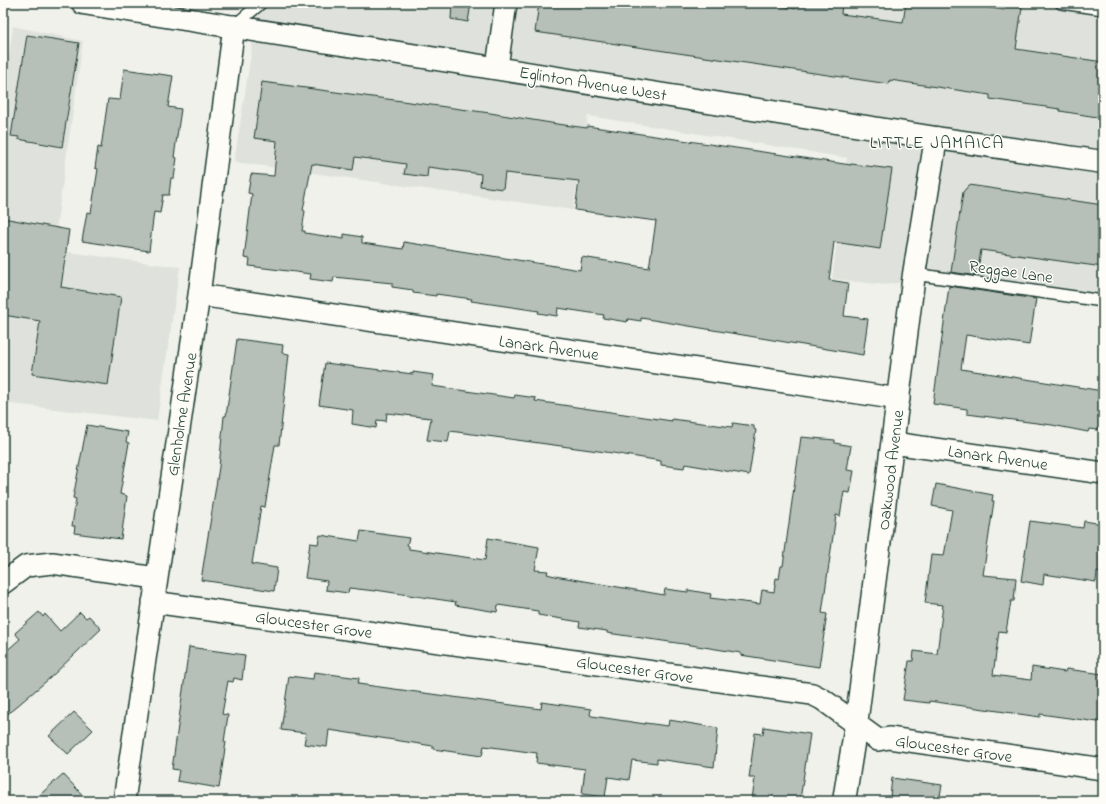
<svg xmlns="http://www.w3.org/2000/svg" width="1106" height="804" font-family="'Indie Flower',sans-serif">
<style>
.built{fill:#dfe2dc}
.building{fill:#b6bfb8;stroke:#1f3d34;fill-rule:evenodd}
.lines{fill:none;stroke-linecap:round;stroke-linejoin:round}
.lane-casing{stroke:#1f3d34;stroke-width:14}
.street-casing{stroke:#1f3d34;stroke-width:24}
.secondary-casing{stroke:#1f3d34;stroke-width:25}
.primary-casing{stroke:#1f3d34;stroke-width:25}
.lane{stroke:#fdfcf7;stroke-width:11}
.street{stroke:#fdfcf7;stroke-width:21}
.secondary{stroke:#fdfcf7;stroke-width:22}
.primary{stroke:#fdfcf7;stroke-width:22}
.labels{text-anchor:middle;stroke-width:3;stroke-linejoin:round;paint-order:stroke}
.street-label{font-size:17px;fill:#1f3d34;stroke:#fdfcf7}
.neighbourhood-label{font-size:18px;letter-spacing:1px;fill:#1f3d34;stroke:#fdfcf7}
</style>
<rect width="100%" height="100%" fill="#f0f1eb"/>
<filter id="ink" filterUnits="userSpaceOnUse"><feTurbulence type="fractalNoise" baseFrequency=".025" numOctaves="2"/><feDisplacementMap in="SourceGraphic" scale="8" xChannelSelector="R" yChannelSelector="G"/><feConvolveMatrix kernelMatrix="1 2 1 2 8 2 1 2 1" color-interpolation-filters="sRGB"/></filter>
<g filter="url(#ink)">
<path class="built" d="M 259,3 L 1103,3 L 1103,302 L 942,276 L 885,285 L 832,279 L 847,158 L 588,116 L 573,210 L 234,162 Z
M 13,26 L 83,41 L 53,250 L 180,267 L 157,421 L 3,403 L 3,99 Z"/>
<path class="building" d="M 452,3 L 471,3 L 468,22 L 451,19 Z
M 539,3 L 766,3 L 796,9 L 797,3 L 842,3 L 841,14 L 903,22 L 906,3 L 958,3 L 1004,10 L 1005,5 L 1022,7 L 1016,49 L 1103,62 L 1103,118 L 1060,111 L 1060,109 L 990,99 L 990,95 L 890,80 L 889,84 L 535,32 Z
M 27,35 L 79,43 L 62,147 L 18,139 L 19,137 L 11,136 Z
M 124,69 L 173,76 L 168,107 L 181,109 L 174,157 L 177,158 L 174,178 L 171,178 L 169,195 L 163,195 L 160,213 L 154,212 L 149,251 L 82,241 L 87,212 L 91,213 L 98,169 L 95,168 L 98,147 L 101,148 L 108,99 L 120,100 Z
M 262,82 L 490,113 L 557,124 L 587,128 L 587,126 L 851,165 L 851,164 L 892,169 L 880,249 L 834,242 L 829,280 L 848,283 L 844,316 L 868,319 L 863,355 L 641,318 L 641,321 L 628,319 L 627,322 L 603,318 L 604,315 L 558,308 L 557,316 L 538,313 L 539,311 L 471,301 L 472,299 L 436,294 L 436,296 L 413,293 L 413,290 L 392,287 L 392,283 L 334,277 L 333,282 L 310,279 L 311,274 L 249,266 L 250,259 L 244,258 L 252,194 L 248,193 L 251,174 L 274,176 L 277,141 L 254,138 ZM 355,157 L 406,164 L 404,174 L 427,177 L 428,167 L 481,174 L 480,186 L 503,189 L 505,173 L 579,181 L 575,210 L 656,221 L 649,268 L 582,257 L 580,270 L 404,242 L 403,249 L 362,243 L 362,237 L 344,234 L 344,239 L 305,233 L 305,231 L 302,231 L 305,211 L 303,210 L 312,164 L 353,170 Z
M 969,185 L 1103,205 L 1103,267 L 981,250 L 977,276 L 951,272 L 963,192 Z
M 3,218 L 69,230 L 61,287 L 121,297 L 108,385 L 32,374 L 40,321 L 3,315 Z
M 949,286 L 1036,299 L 1029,345 L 966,335 L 961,369 L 1103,391 L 1099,428 L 1097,430 L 1089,429 L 1088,432 L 1052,425 L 967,414 L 967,409 L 933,404 Z
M 237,339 L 283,345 L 282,353 L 289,354 L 279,445 L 275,445 L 265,507 L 261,506 L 252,564 L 277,568 L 274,591 L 201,580 L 219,467 L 224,416 L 226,416 Z
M 325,363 L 413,374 L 413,372 L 434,375 L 432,386 L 514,398 L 515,395 L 536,398 L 535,401 L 672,421 L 672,419 L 732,427 L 733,423 L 754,426 L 754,429 L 756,430 L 749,475 L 685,464 L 684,468 L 661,465 L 661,461 L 613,453 L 450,431 L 448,442 L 427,440 L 431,418 L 387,413 L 386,421 L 377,420 L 376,428 L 352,424 L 353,410 L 319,405 Z
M 87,425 L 128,432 L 126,442 L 129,443 L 120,494 L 127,496 L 121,539 L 74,533 L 75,526 L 72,526 L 76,499 L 73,498 Z
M 801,437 L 835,440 L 835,443 L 851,446 L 847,470 L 854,471 L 850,493 L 844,492 L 840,516 L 836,515 L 822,613 L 827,614 L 819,667 L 740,655 L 741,653 L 691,645 L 607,633 L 607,631 L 579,627 L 580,622 L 538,615 L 538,611 L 498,605 L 497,612 L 455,605 L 456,602 L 375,590 L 375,591 L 349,588 L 348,593 L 326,590 L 327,581 L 305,578 L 310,543 L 318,544 L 320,535 L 359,541 L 361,531 L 409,538 L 407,545 L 409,546 L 409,549 L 485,560 L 488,538 L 539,547 L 535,570 L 548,571 L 547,574 L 555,576 L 664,595 L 665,589 L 688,592 L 688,590 L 711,594 L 710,598 L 760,604 L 762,590 L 774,592 L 776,578 L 779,579 L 781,566 L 783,566 Z
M 936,484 L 993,495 L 992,501 L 994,501 L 983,575 L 1016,578 L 1014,601 L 1011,601 L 1006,632 L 999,631 L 993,675 L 1031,680 L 1032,667 L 1065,672 L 1066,669 L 1103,674 L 1103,721 L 1099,720 L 1098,722 L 1040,714 L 1040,717 L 929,701 L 929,703 L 903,700 L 909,661 L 913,661 L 914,651 L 937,654 L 943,605 L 925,603 L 931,555 L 944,556 L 952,510 L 932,506 Z
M 1030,521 L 1083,528 L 1084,521 L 1103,524 L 1103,573 L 1097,572 L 1096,582 L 1044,574 L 1043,585 L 1021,581 Z
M 39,612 L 43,617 L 45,614 L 60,631 L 80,612 L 86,618 L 89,616 L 101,629 L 50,678 L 3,718 L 3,654 L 20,639 L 15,633 Z
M 189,647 L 245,655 L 242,680 L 234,678 L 233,682 L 228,681 L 222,714 L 228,715 L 224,742 L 226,742 L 219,788 L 177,781 L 179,770 L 172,769 Z
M 314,672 L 359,678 L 358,684 L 541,709 L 542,702 L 591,709 L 590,715 L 592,716 L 645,724 L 645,723 L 668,726 L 669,720 L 718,728 L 714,767 L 657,759 L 657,763 L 632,760 L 629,780 L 608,777 L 605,797 L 582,794 L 585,769 L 536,763 L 537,753 L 484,746 L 482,756 L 433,749 L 433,746 L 329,730 L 327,747 L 304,744 L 306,733 L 281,730 L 289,676 L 313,679 Z
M 74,712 L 93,730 L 68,754 L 49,736 Z
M 764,727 L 810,734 L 800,800 L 764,801 L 752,799 L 755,778 L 749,778 L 755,733 L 763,734 Z
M 63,774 L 88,801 L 33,801 Z
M 892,778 L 942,785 L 939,801 L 892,801 L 892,796 L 890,796 Z"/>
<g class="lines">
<defs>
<path id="lane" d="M 1061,3 L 1103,9
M 234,26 L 261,3
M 914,274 L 1103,301"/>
<path id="street" d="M 497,67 L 506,3
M 199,295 L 899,399
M 893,443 L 1103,473
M 3,583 L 26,566 L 52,563 L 156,578
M 153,602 L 812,694 L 822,699 L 878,740 L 889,738 L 1103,769
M 124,801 L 199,295 L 234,26"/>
<path id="secondary" d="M 844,801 L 856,725 L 914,274 L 936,138"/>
<path id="primary" d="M 83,3 L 936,138 L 1103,162"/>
</defs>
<use href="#lane" class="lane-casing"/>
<use href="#street" class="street-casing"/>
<use href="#secondary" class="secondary-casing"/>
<use href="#primary" class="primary-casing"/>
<use href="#lane" class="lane"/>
<use href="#street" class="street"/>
<use href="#secondary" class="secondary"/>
<use href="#primary" class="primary"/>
</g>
</g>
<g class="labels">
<g class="street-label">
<text transform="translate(593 83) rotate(9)" y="6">Eglinton Avenue West</text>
<text transform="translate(1011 271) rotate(8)" y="6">Reggae Lane</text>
<text transform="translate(549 347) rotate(8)" y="6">Lanark Avenue</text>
<text transform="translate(181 414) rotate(-81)" y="6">Glenholme Avenue</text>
<text transform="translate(998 457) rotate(8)" y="6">Lanark Avenue</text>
<text transform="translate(890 470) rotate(-83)" y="6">Oakwood Avenue</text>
<text transform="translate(314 624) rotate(8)" y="6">Gloucester Grove</text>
<text transform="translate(635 669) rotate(8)" y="6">Gloucester Grove</text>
<text transform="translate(954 748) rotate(8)" y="6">Gloucester Grove</text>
</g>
<g class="neighbourhood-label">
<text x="937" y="148">LITTLE JAMAICA</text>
</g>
</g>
<rect width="1106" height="804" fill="none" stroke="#fdfcf7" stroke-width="16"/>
<rect x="8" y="8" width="1090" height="788" fill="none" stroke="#1f3d34" stroke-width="1.5" filter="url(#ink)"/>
</svg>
